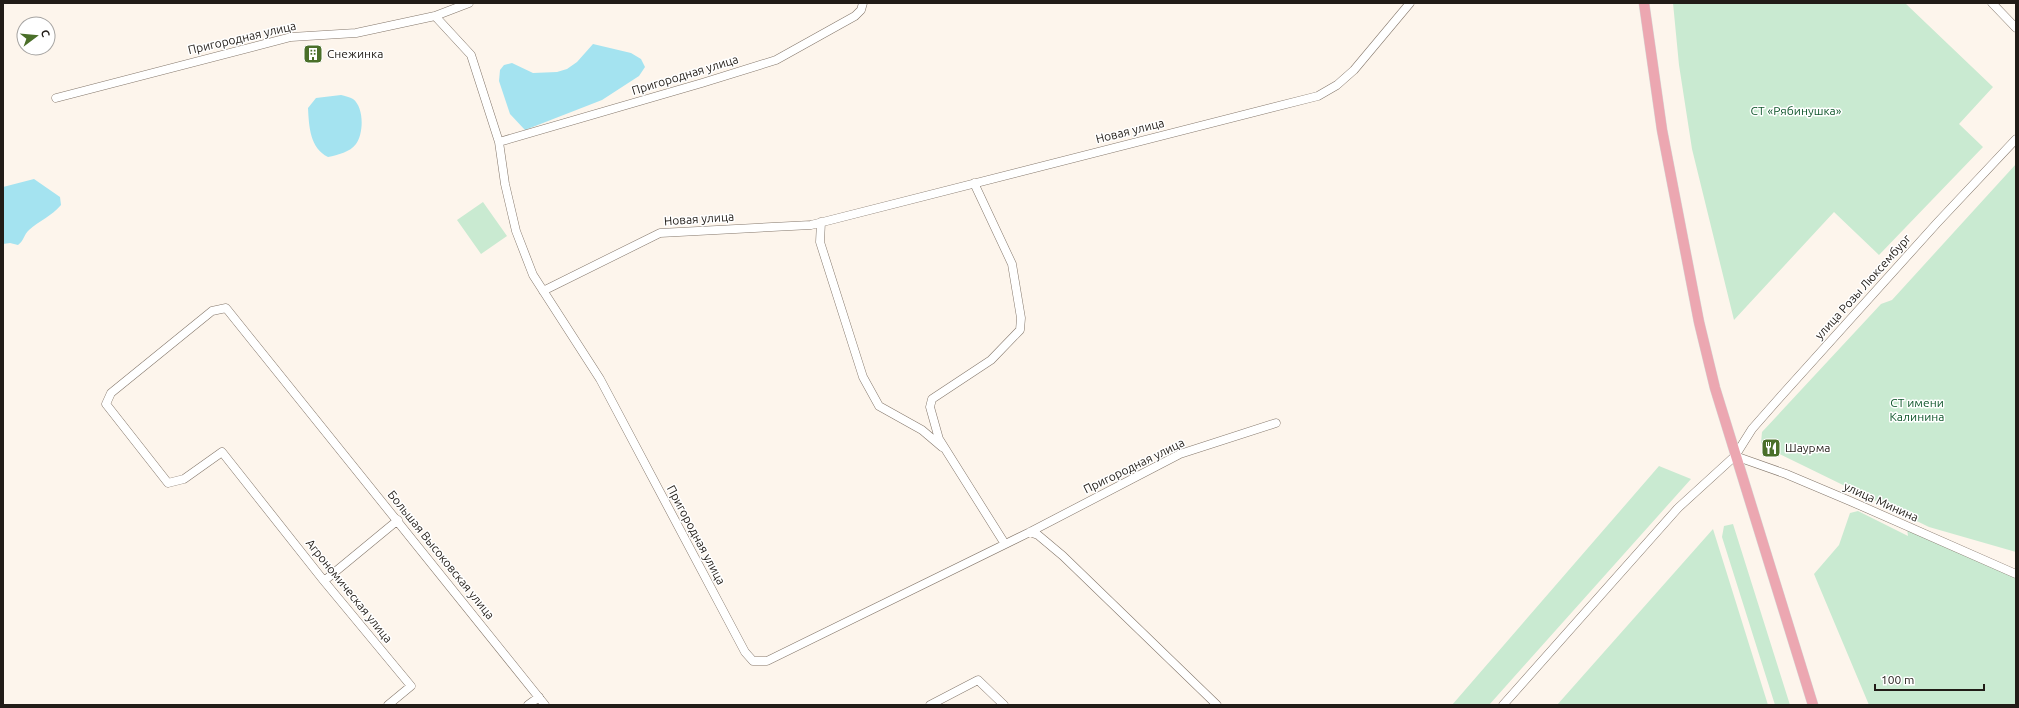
<svg xmlns="http://www.w3.org/2000/svg" width="2019" height="708" font-family="Ubuntu,sans-serif">
<style>
.green{fill:#c9ead1}
.water{fill:#a4e3f0}
.lines{fill:none;stroke-linecap:round;stroke-linejoin:round}
.minor-casing{stroke:#84776b;stroke-width:9}
.major-casing{stroke:#d7d6d5;stroke-width:11}
.minor{stroke:#fff;stroke-width:8}
.major{stroke:#eca7b1;stroke-width:10}
.labels{text-anchor:middle;stroke-width:3;stroke-linejoin:round;paint-order:stroke}
.street-label{font-size:12px;fill:#211c17;stroke:#fff}
.poi-label{font-size:12px;fill:#211c17;stroke:#fff;text-anchor:start}
.park-label{font-size:12px;fill:#10562c;stroke:#fff}
</style>
<rect width="100%" height="100%" fill="#fdf5ec"/>
<path class="green" d="M 1673,3 L 1905,3 L 1993,87 L 1959,124 L 1983,147 L 1879,255 L 1834,212 L 1734,320 L 1692,149 L 1679,65 Z
M 2016,164 L 2016,552 L 1929,527 L 1767,448 L 1761,443 L 1762,432 L 1881,304 L 1892,300 Z
M 483,202 L 507,236 L 481,254 L 457,220 Z
M 1659,466 L 1691,479 L 1489,705 L 1452,705 Z
M 1858,511 L 1908,536 L 1907,529 L 2016,574 L 2016,705 L 1869,705 L 1814,574 L 1839,545 L 1850,513 Z
M 1733,524 L 1790,705 L 1775,705 L 1722,537 L 1724,526 Z
M 1713,529 L 1768,705 L 1557,705 Z"/>
<path class="water" d="M 593,44 L 631,53 L 641,59 L 645,67 L 639,76 L 602,100 L 525,130 L 510,114 L 499,81 L 500,70 L 504,65 L 512,63 L 533,73 L 557,72 L 567,69 L 577,62 Z
M 341,95 C 345,96 350,97 353,99 C 364,107 364,133 356,144 C 350,152 338,155 328,157 C 310,148 309,127 308,108 L 316,98 Z
M 34,179 L 60,197 L 61,205 C 52,216 39,221 29,230 C 24,234 24,241 18,245 L 10,243 L 3,244 L 3,187 Z"/>
<g class="lines">
<defs>
<path id="minor" d="M 1992,3 L 2016,28
M 435,16 L 471,55 L 499,142 L 505,184 L 516,231 L 533,275 L 600,379 L 745,652 L 753,661 L 767,661 L 1030,532 L 1180,454 L 1276,423
M 56,98 L 291,37 L 356,33 L 435,16 L 469,3
M 499,142 L 702,83 L 776,60 L 855,16 L 861,10 L 863,3
M 974,183 L 1012,264 L 1021,318 L 1020,330 L 991,360 L 932,399 L 930,407 L 939,439 L 1005,544
M 821,222 L 820,242 L 863,377 L 879,406 L 922,430 L 942,447
M 543,291 L 660,233 L 811,225 L 1318,96 L 1337,85 L 1354,70 L 1410,3
M 1735,456 L 1786,474 L 1850,501 L 2016,574
M 1030,532 L 1038,535 L 1063,556 L 1217,705
M 324,581 L 398,520
M 388,705 L 411,686 L 324,581 L 222,452 L 184,479 L 168,483 L 106,404 L 111,393 L 212,311 L 226,308 L 545,705
M 528,705 L 539,697
M 930,705 L 978,680 L 1004,705
M 1503,705 L 1678,508 L 1735,456 L 1752,429 L 1782,395 L 1937,223 L 2016,139"/>
<path id="major" d="M 1644,3 L 1662,130 L 1699,322 L 1715,388 L 1813,705"/>
</defs>
<use href="#minor" class="minor-casing"/>
<use href="#major" class="major-casing"/>
<use href="#minor" class="minor"/>
<use href="#major" class="major"/>
</g>
<defs>
<symbol id="building-square" viewBox="-11 -11 22 22"><rect x="-9" y="-9" width="18" height="18" rx="4" fill="#4a6f29" stroke="#fff"/><path d="M-4-6H4V6H1V3H-1V6H-4ZM-2.5-4.3h1.7v1.8h-1.7ZM.8-4.3h1.7v1.8H.8ZM-2.5-1h1.7V.8h-1.7ZM.8-1h1.7V.8H.8Z" fill="#fff"/></symbol>
<symbol id="restaurant-square" viewBox="-11 -11 22 22"><rect x="-9" y="-9" width="18" height="18" rx="4" fill="#4a6f29" stroke="#fff"/><path d="M-5-6h1v4h1v-4h1v4h1v-4h1v5L-1.5 .5V6h-2V.5L-5-1ZM5-6V6H3V1.5H1.5Q1.5-4 5-6Z" fill="#fff"/></symbol>
</defs>
<g fill-rule="evenodd">
<use href="#building-square" x="302" y="43" width="22" height="22"/>
<use href="#restaurant-square" x="1760" y="437" width="22" height="22"/>
</g>
<g class="labels">
<g class="street-label">
<text transform="translate(242 38) rotate(-13)" y="4">Пригородная улица</text>
<text transform="translate(685 75) rotate(-17)" y="4">Пригородная улица</text>
<text transform="translate(1130 131) rotate(-14)" y="4">Новая улица</text>
<text transform="translate(699 219) rotate(-4)" y="4">Новая улица</text>
<text transform="translate(1863 287) rotate(-48)" y="4">улица Розы Люксембург</text>
<text transform="translate(1134 466) rotate(-26)" y="4">Пригородная улица</text>
<text transform="translate(1881 502) rotate(24)" y="4">улица Минина</text>
<text transform="translate(696 535) rotate(62)" y="4">Пригородная улица</text>
<text transform="translate(441 555) rotate(51)" y="4">Большая Высоковская улица</text>
<text transform="translate(349 591) rotate(51)" y="4">Агрономическая улица</text>
</g>
<g class="poi-label">
<text x="327" y="58">Снежинка</text>
<text x="1785" y="452">Шаурма</text>
</g>
<g class="park-label">
<text x="1796" y="115">СТ «Рябинушка»</text>
<text x="1917" y="407">СТ имени<tspan x="1917" dy="14">Калинина</tspan></text>
</g>
</g>
<rect width="2019" height="708" fill="none" stroke="#211c17" stroke-width="8"/>
<g transform="translate(36 36) rotate(74)"><circle r="19" fill="#ffffff" stroke="#a6a4a2"/>
<path d="M0-3L7 15L0 10L-7 15Z" fill="#4a6f29"/>
<text y="-6" font-size="11" font-weight="bold" text-anchor="middle" fill="#211c17">С</text>
</g>
<path d="M1875 684v6h109v-6" fill="none" stroke="#211c17" stroke-width="2"/>
<text x="1881" y="684" font-size="12" fill="#211c17" stroke="#ffffff" stroke-width="3" paint-order="stroke">100 m</text>
</svg>
